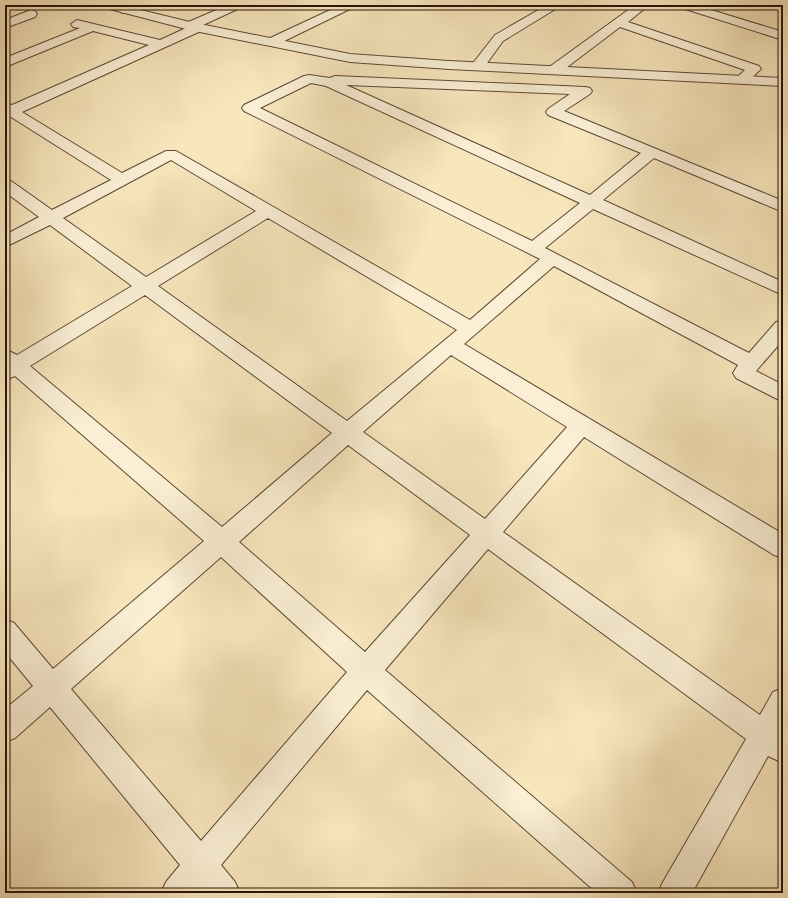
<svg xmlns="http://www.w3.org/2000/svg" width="788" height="898" font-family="Alegreya,serif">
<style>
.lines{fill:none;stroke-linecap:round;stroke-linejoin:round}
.minor-casing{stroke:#5c4835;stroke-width:2}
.tertiary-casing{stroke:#5c4835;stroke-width:2}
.minor{fill:#faefd4;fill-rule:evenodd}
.tertiary{fill:#faefd4;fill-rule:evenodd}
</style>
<rect width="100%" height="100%" fill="#f8e6bd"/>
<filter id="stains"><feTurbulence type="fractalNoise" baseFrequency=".005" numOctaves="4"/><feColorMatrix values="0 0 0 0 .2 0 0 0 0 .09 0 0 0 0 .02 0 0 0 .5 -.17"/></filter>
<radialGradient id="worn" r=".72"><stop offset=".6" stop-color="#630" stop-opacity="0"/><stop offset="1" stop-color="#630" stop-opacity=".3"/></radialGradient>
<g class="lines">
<defs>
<path id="minor" d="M 128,5 L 144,5 L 130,13 L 122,13 L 120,10 Z
M 228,5 L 244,5 L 242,7 L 203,25 L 205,27 L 203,30 L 22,112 L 122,173 L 166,151 L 176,151 L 470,320 L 540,259 L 244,111 L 242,108 L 244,105 L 304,76 L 309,75 L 330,78 L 335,76 L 585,87 L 590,88 L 592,91 L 590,94 L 564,111 L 783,201 L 783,212 L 654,158 L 603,200 L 783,282 L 783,295 L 593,209 L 545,248 L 749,353 L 776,322 L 783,320 L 783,340 L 756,371 L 783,385 L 783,402 L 736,378 L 733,373 L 738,365 L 554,266 L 464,344 L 783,534 L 783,558 L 774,555 L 584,437 L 503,532 L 760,715 L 773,692 L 783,688 L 783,763 L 768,756 L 692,893 L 658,893 L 663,882 L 746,739 L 488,549 L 385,670 L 632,882 L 637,893 L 597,893 L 367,690 L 221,865 L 235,882 L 240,893 L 203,893 L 201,890 L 198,893 L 161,893 L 166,882 L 180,865 L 50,707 L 15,738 L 5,742 L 5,709 L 33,686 L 5,652 L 5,619 L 14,623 L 53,669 L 204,541 L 15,376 L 5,380 L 5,349 L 17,355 L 132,286 L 50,225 L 5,247 L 5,235 L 39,217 L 5,192 L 5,179 L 11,181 L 52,210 L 111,180 L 11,117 L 5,118 L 5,103 L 12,105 L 149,45 L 93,31 L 5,67 L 5,58 L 80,28 L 73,27 L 71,24 L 77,20 L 160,40 L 186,28 L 184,26 L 186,23 ZM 311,83 L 326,86 L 580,203 L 532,241 L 260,108 ZM 346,85 L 570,94 L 548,109 L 546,112 L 548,115 L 641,153 L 590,195 ZM 171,160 L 256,211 L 146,277 L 63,218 ZM 268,218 L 457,330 L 347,421 L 158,286 ZM 145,295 L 332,433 L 222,527 L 30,366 ZM 451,355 L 567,427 L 485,519 L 363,432 ZM 348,445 L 470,535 L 365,652 L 239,542 ZM 221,557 L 347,672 L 201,841 L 71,689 Z
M 341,5 L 356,5 L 354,7 L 276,45 L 268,45 L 266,42 L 268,39 Z
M 547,5 L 562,5 L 503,41 L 482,70 L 472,70 L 470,67 L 495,35 Z
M 635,5 L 649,5 L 628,22 L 759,66 L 761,69 L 746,83 L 736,83 L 734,80 L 745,70 L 620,27 L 558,74 L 548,74 L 546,71 L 548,68 Z
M 677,5 L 695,5 L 783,32 L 783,40 L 679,7 Z
M 31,10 L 35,11 L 37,14 L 35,17 L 5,28 L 5,20 Z"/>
<path id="tertiary" d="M 100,5 L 120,5 L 190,22 L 350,54 L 449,61 L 783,78 L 783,86 L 449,69 L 350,62 L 190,30 L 102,7 Z"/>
</defs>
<use href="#minor" class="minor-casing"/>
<use href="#tertiary" class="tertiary-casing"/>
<use href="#minor" class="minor"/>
<use href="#tertiary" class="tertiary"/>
</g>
<rect width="788" height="898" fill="none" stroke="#f8e6bd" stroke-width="20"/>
<rect x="6" y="6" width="776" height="886" fill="none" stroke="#281308" stroke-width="2"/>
<rect x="10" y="10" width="768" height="878" fill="none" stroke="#281308"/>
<rect width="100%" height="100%" filter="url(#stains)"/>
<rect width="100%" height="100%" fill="url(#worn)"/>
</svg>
